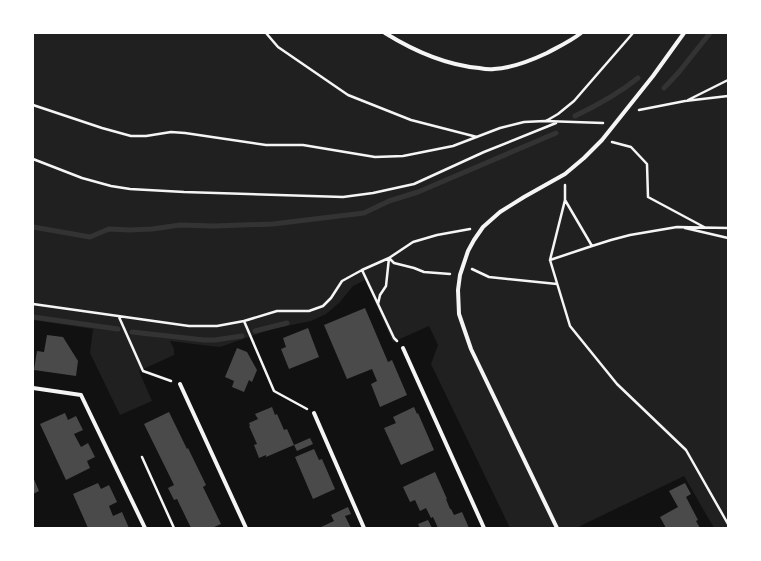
<svg xmlns="http://www.w3.org/2000/svg" width="761" height="561" font-family="'Asap Condensed',sans-serif">
<style>
.green{fill:#202020}
.lines{fill:none;stroke-linecap:round;stroke-linejoin:round}
.stream{stroke:#333;stroke-width:5}
.building{fill:#4a4a4a}
.path{stroke:#f5f5f5;stroke-width:2.5}
.minor{stroke:#f5f5f5;stroke-width:4}
</style>
<rect width="100%" height="100%" fill="#111"/>
<path class="green" d="M 33,33 L 728,33 L 728,528 L 714,528 L 684,476 L 576,528 L 510,528 L 431,364 L 438,345 L 429,326 L 393,342 L 365,280 L 353,286 L 339,303 L 326,314 L 311,321 L 272,329 L 220,347 L 210,346 L 170,341 L 174,349 L 174,355 L 139,371 L 152,401 L 120,415 L 90,353 L 93,329 L 33,320 Z"/>
<g class="lines">
<path class="stream" d="M 664,88 L 679,72 L 710,33
M 575,116 C 598,105 618,94 638,78
M 33,227 L 90,237 L 109,229 L 130,230 L 152,229 L 180,225 L 214,226 L 273,224 L 364,213 L 389,201 L 418,192 L 556,133
M 33,317 L 118,329
M 255,331 L 287,323
M 132,332 L 204,340 L 215,340 L 242,336"/>
</g>
<path class="building" d="M 365,308 L 388,362 L 392,360 L 407,395 L 380,407 L 371,384 L 377,381 L 372,369 L 347,379 L 324,325 Z
M 308,328 L 319,357 L 289,369 L 281,349 L 286,347 L 283,338 Z
M 47,335 L 63,337 L 78,361 L 76,376 L 34,370 L 37,351 L 44,352 Z
M 237,348 L 247,352 L 257,370 L 252,382 L 249,380 L 244,392 L 232,387 L 234,381 L 225,377 Z
M 272,407 L 275,415 L 277,414 L 284,430 L 287,429 L 294,445 L 266,457 L 266,455 L 259,458 L 254,445 L 257,444 L 249,426 L 250,426 L 249,423 L 258,419 L 255,414 Z
M 414,407 L 417,414 L 418,413 L 434,450 L 401,465 L 384,428 L 396,423 L 393,417 Z
M 169,412 L 187,449 L 188,448 L 206,485 L 203,487 L 221,524 L 212,528 L 191,528 L 177,499 L 174,500 L 168,488 L 174,485 L 144,424 Z
M 65,413 L 68,420 L 76,416 L 83,430 L 74,434 L 81,447 L 88,443 L 95,457 L 87,461 L 90,468 L 66,480 L 40,424 Z
M 310,438 L 313,444 L 297,451 L 294,445 Z
M 314,449 L 319,460 L 322,459 L 335,489 L 313,499 L 295,457 Z
M 435,472 L 447,499 L 446,499 L 450,509 L 451,509 L 454,515 L 462,512 L 469,528 L 438,528 L 433,517 L 431,518 L 426,508 L 420,511 L 415,500 L 410,502 L 403,487 Z
M 33,477 L 39,491 L 33,494 Z
M 98,483 L 101,489 L 109,485 L 117,502 L 109,506 L 113,516 L 122,512 L 129,528 L 88,528 L 73,494 Z
M 685,483 L 691,494 L 686,497 L 698,520 L 696,521 L 700,528 L 666,528 L 660,517 L 678,507 L 669,491 Z
M 348,507 L 351,514 L 345,516 L 351,528 L 319,528 L 334,521 L 331,515 Z
M 428,520 L 432,528 L 420,528 L 418,524 Z"/>
<g class="lines">
<path class="path" d="M 266,33 L 278,47 L 348,95 L 411,120 L 477,137
M 688,100 L 728,80
M 33,105 L 102,128 L 131,136 L 146,136 L 171,132 L 185,133 L 266,145 L 303,145 L 375,157 L 403,156 L 453,146 L 500,128 L 524,122 L 545,121 L 603,123
M 639,110 L 685,101 L 728,96
M 546,121 L 558,114 L 574,101 L 633,33
M 612,142 L 631,147 L 647,164 L 648,197 L 704,227
M 33,159 L 82,178 L 111,186 L 130,189 L 184,192 L 343,197 L 373,193 L 414,184 L 484,152 L 556,123
M 565,185 L 565,200 L 592,246 L 611,240 L 630,235 L 677,227 L 728,228
M 565,200 L 550,260 L 592,246
M 685,228 L 728,238
M 550,260 L 570,326 L 617,384 L 686,450 L 728,524
M 472,269 L 489,277 L 557,284
M 362,270 L 394,338 L 397,341
M 33,304 L 189,326 L 217,326 L 244,321 L 277,311 L 309,311 L 323,306 L 331,298 L 342,281 L 362,270 L 389,258 L 413,242 L 437,235 L 470,229
M 378,304 L 380,295 L 386,286 L 389,258 L 394,263 L 414,268 L 424,272 L 450,274
M 119,317 L 143,371 L 171,381
M 244,321 L 274,391 L 307,409
M 142,457 L 174,528"/>
<path class="minor" d="M 385,33 C 414,51 445,65 479,68 C 484,69 489,70 494,69 C 513,68 530,61 547,53 C 558,47 571,41 581,33
M 403,348 L 484,528
M 180,384 L 246,528
M 33,388 L 81,395 L 145,528
M 314,413 L 364,528
M 557,528 L 471,349 L 459,314 L 458,290 L 460,275 L 468,251 L 474,240 L 483,227 L 500,212 L 524,197 L 565,174 L 584,158 L 602,140 L 653,76 L 684,33"/>
</g>
<rect width="761" height="561" fill="none" stroke="#ffffff" stroke-width="68"/>
</svg>
